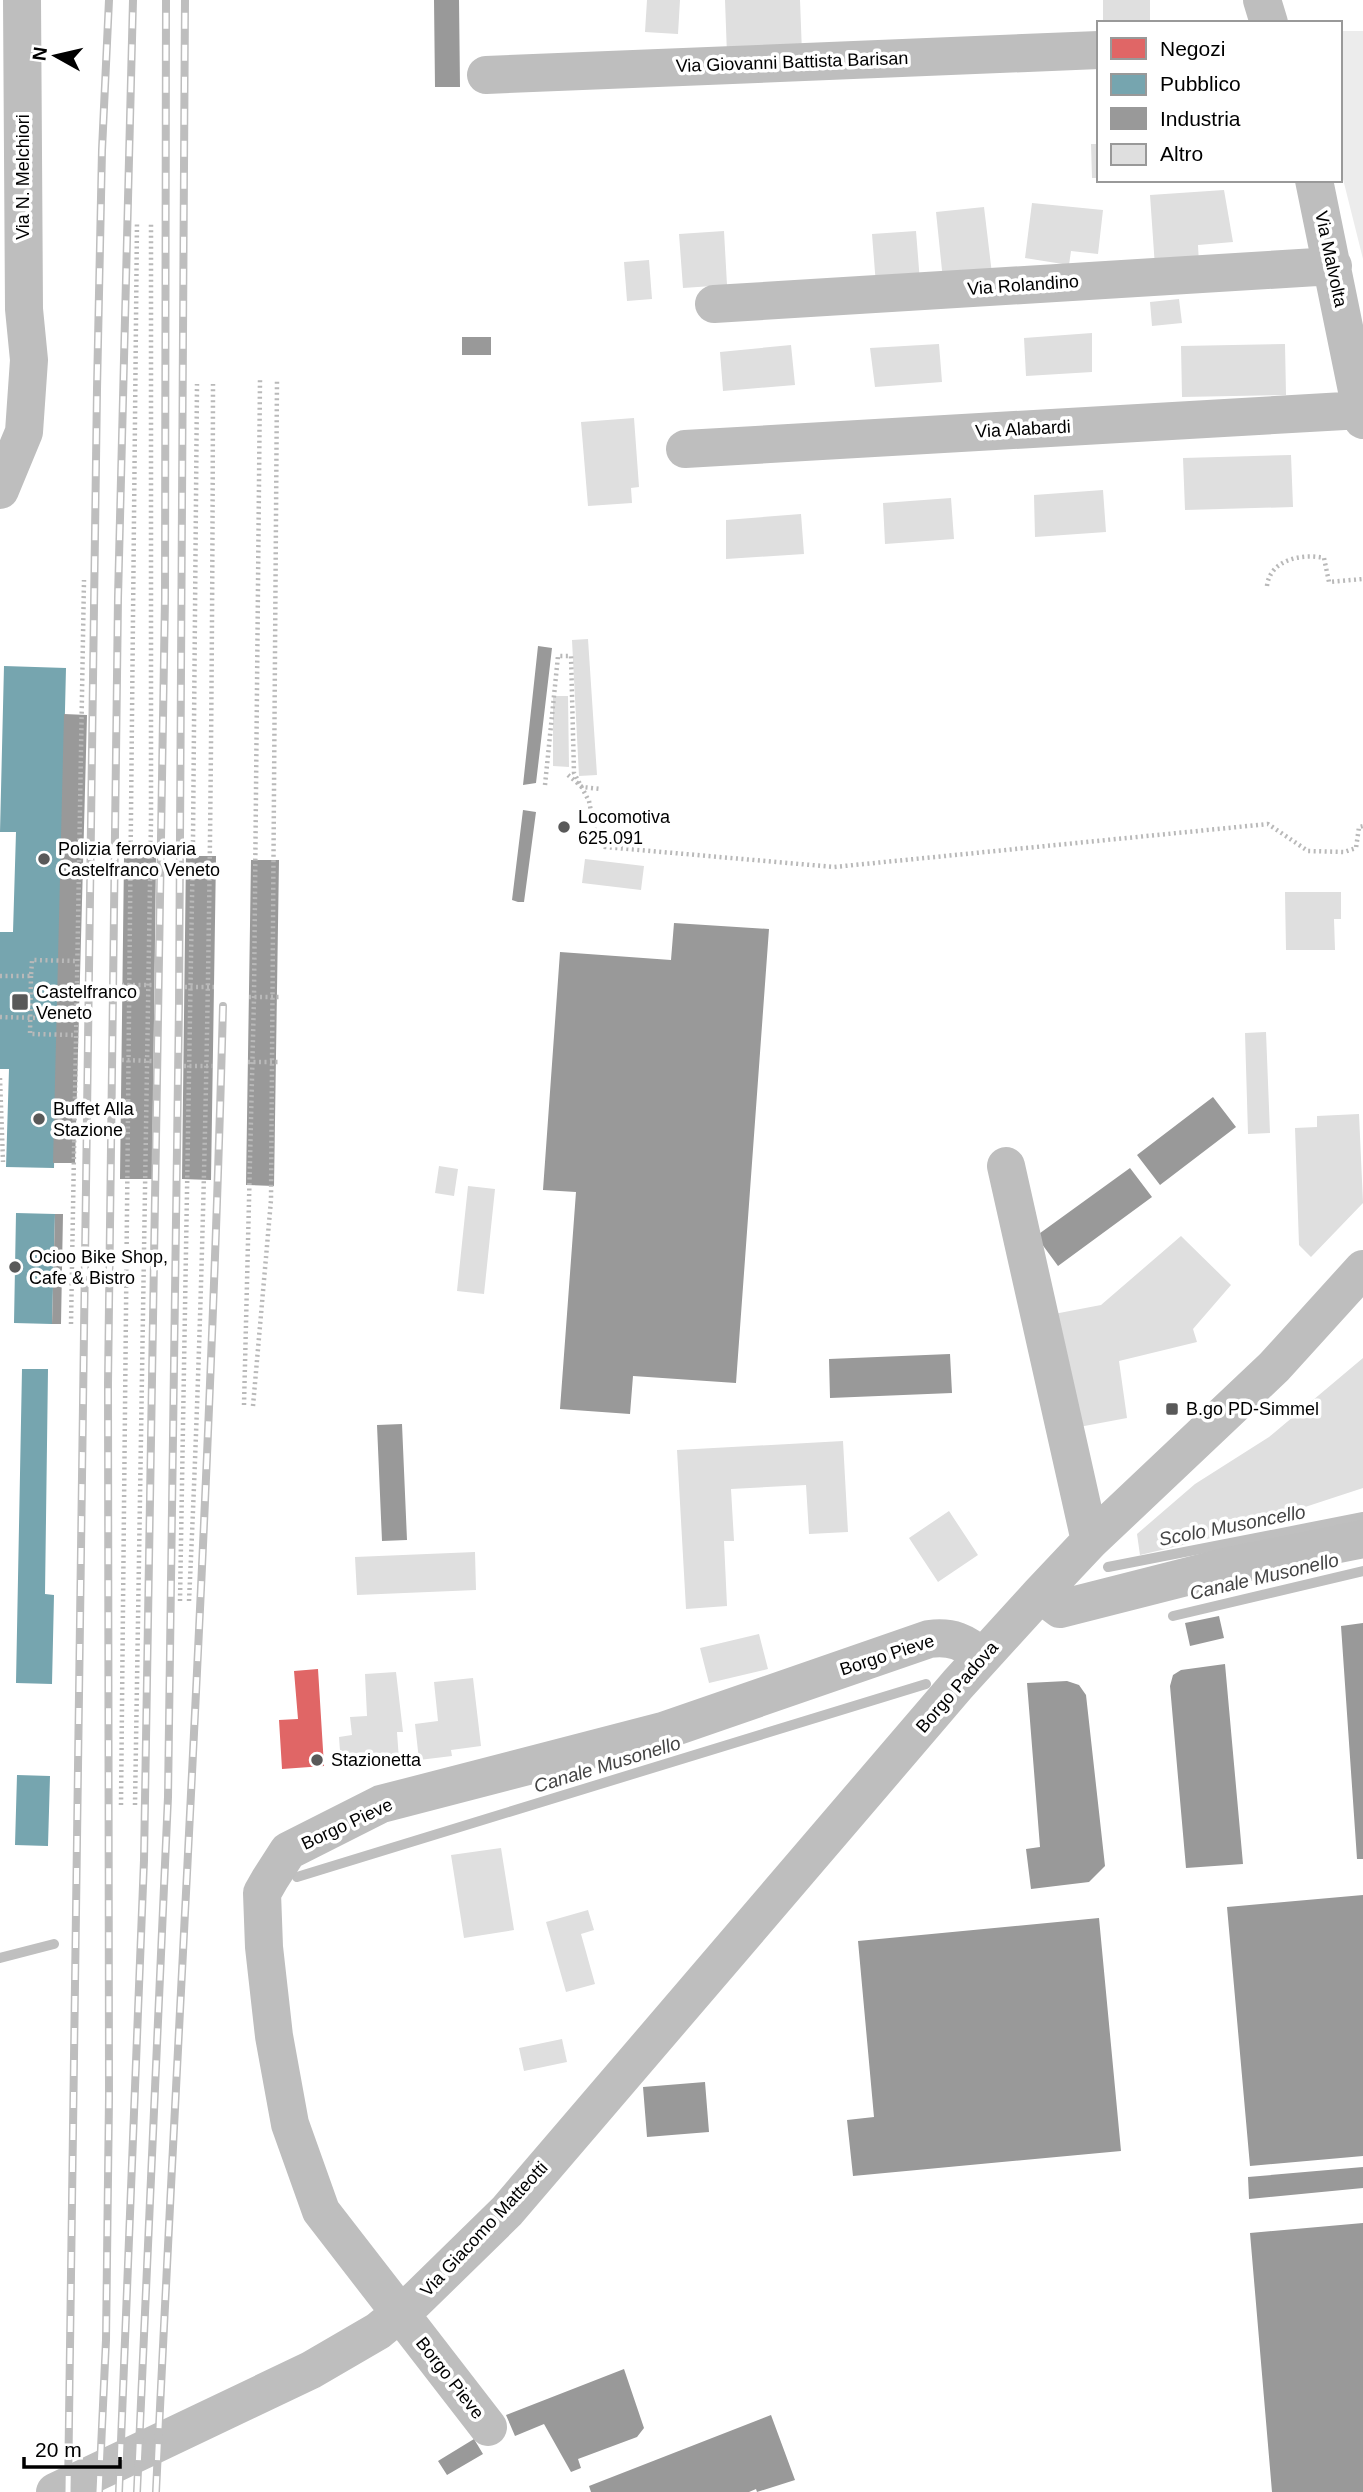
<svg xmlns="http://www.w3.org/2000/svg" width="1363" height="2492" font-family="Arial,sans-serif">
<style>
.green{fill:#ececec}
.shops{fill:#e06666}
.public{fill:#76a5af}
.industry{fill:#999}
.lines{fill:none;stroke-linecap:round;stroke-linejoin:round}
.stream{stroke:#bfbfbf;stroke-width:10}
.building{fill:#dfdfdf}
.path{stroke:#b9b9b9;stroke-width:4.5;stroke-dasharray:2 3.5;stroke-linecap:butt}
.minor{stroke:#bebebe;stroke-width:38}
.rail-casing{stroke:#bebebe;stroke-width:8}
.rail{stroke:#fff;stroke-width:5;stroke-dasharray:16;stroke-linecap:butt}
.poi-dot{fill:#595959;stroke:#fff;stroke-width:2.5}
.labels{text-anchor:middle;stroke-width:7;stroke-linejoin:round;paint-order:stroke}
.street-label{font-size:18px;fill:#000;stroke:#fff}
.poi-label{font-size:18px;fill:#000;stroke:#fff;text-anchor:start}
.water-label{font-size:19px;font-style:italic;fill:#444;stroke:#fff}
</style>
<rect width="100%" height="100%" fill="#fff"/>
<path class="green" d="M 1340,31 L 1363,31 L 1363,259 L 1340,167 Z"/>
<path class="shops" d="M 318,1669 L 324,1766 L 282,1769 L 279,1720 L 298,1719 L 294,1671 Z"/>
<path class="public" d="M 4,666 L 66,668 L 54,1168 L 6,1167 L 9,1069 L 0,1069 L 0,932 L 13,932 L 16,832 L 0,832 Z
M 16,1213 L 55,1214 L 52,1324 L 14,1323 Z
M 22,1369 L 48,1369 L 45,1594 L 54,1595 L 52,1684 L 16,1683 Z
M 17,1775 L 50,1776 L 48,1846 L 15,1845 Z"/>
<path class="industry" d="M 434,0 L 459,0 L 460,87 L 435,87 Z
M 462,337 L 491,337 L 491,355 L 462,355 Z
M 538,646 L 552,648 L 536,783 L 523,785 Z
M 64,714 L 87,715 L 75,1163 L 53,1163 Z
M 523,810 L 536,812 L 524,902 L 518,902 L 512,900 Z
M 186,856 L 216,856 L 211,1180 L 182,1179 Z
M 124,857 L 156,857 L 152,1179 L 120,1179 Z
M 251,860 L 279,860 L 274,1186 L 246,1185 Z
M 674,923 L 769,929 L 736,1383 L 633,1376 L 630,1414 L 560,1409 L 576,1192 L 543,1190 L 560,952 L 671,960 Z
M 1213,1097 L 1236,1127 L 1160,1185 L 1137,1155 Z
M 1130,1168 L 1152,1197 L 1058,1266 L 1036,1236 Z
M 55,1214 L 63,1214 L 61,1324 L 52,1324 Z
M 950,1354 L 952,1393 L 830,1398 L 829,1359 Z
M 402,1424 L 407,1540 L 382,1541 L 377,1425 Z
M 1219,1616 L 1224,1638 L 1190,1646 L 1185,1623 Z
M 1363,1623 L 1363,1859 L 1357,1859 L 1341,1626 Z
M 1225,1664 L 1243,1864 L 1186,1868 L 1170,1686 L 1173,1675 L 1181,1670 Z
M 1067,1681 L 1079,1685 L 1086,1695 L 1105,1866 L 1089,1882 L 1031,1889 L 1026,1849 L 1040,1847 L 1027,1683 Z
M 1363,1895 L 1363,2156 L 1250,2166 L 1227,1907 Z
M 1099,1918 L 1121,2151 L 853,2176 L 847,2120 L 874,2117 L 858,1941 Z
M 705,2082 L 709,2132 L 647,2137 L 643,2087 Z
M 1363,2167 L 1363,2188 L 1249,2199 L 1248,2177 Z
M 1363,2223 L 1363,2492 L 1272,2492 L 1250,2233 Z
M 624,2369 L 644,2428 L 637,2437 L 578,2459 L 581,2468 L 571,2472 L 544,2424 L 515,2436 L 506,2415 Z
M 771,2415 L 795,2480 L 757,2492 L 756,2489 L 749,2492 L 591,2492 L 589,2486 Z
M 474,2439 L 483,2454 L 447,2475 L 438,2461 Z"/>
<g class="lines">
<path class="stream" d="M 1108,1567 L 1363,1517
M 1173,1616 L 1363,1571
M 297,1877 L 926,1684
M 0,1958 L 54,1944"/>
</g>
<path class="building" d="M 647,0 L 680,0 L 678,34 L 645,32 Z
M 725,0 L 800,0 L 802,53 L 727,55 Z
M 1103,0 L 1150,0 L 1150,23 L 1103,23 Z
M 1091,144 L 1099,144 L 1099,178 L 1092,178 Z
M 1224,190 L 1233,242 L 1198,245 L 1199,264 L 1155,267 L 1150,195 Z
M 1032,203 L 1103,210 L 1098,254 L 1071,251 L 1069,265 L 1025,258 Z
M 984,207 L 992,274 L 943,280 L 936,212 Z
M 724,231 L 727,285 L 683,288 L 679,234 Z
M 916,231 L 920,282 L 876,285 L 872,234 Z
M 649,260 L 652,299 L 627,301 L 624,262 Z
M 1179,299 L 1182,323 L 1152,326 L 1150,302 Z
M 1092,333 L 1092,372 L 1026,376 L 1024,338 Z
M 939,344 L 942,382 L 875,387 L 870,348 Z
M 1285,344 L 1286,395 L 1182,397 L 1181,346 Z
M 791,345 L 795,385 L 723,391 L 720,352 Z
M 634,418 L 639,487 L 631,488 L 632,503 L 588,506 L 581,422 Z
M 1291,455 L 1293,507 L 1185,510 L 1183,458 Z
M 1103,490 L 1106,532 L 1035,537 L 1034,495 Z
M 951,498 L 954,539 L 885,544 L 883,503 Z
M 801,514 L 804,554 L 726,559 L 726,520 Z
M 588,639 L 597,775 L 579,776 L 572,640 Z
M 553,696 L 568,696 L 569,767 L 553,766 Z
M 585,859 L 644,866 L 641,890 L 582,883 Z
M 1285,892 L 1341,892 L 1341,919 L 1334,919 L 1335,950 L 1286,950 Z
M 1266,1032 L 1270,1133 L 1248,1134 L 1245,1033 Z
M 1359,1114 L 1363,1203 L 1311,1257 L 1299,1245 L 1295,1128 L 1317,1127 L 1317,1116 Z
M 439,1166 L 458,1169 L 454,1196 L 435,1193 Z
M 468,1186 L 495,1189 L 484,1294 L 457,1291 Z
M 1181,1236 L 1231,1285 L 1193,1329 L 1197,1342 L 1119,1361 L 1127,1418 L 1079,1427 L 1054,1314 L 1101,1305 Z
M 1363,1358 L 1363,1488 L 1204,1540 L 1140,1555 L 1137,1534 L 1195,1484 L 1269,1437 Z
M 843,1441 L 848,1532 L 809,1534 L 806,1485 L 731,1489 L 734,1541 L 724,1541 L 727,1606 L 686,1609 L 677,1450 Z
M 949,1511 L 978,1555 L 938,1582 L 909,1538 Z
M 475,1552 L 476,1590 L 357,1595 L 355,1557 Z
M 759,1634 L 768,1669 L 709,1683 L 700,1648 Z
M 396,1672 L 403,1732 L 397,1732 L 399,1760 L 341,1765 L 339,1737 L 352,1735 L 350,1717 L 367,1716 L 365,1674 Z
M 473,1678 L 481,1746 L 451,1750 L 452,1756 L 419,1760 L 415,1724 L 438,1721 L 434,1682 Z
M 501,1848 L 514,1930 L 464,1938 L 451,1855 Z
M 588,1910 L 594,1930 L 581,1934 L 595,1984 L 566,1992 L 546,1922 Z
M 562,2039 L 567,2062 L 524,2071 L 519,2048 Z"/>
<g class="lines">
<path class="path" d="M 1267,586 C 1270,560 1301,553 1324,558 L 1329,582 L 1363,579
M 568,775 L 582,787 L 601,789
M 545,785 L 558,656 L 571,656 L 574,773 L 589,801 L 596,837 L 605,847 L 834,867 L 1268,824 L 1308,851 L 1344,852 L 1356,848 L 1359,827 L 1363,826
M 0,976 L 31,976 L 32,960 L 78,961
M 31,976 L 30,1034 L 76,1035
M 122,985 L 154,985
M 185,987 L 214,987
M 249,997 L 279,997
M 61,1012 L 61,1017 L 76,1016
M 0,1017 L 39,1018
M 122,1060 L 153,1061
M 248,1062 L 279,1062
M 184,1066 L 213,1066
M 0,1078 L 3,1162
M 71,1324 L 84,580
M 244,1405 L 254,997 L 260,380
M 253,1406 L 271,1200 L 277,380
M 180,1601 L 193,841 L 197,384
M 189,1601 C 208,1195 212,790 213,384
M 121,1805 L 137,222
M 135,1805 L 151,821 L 151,222"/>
<path class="minor" d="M 1262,0 L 1269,23
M 486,75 L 1099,50
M 1314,180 L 1363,420
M 714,304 L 1333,266
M 685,449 L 1362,410
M 0,490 L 24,432 L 29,360 L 24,309 L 22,0
M 1006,1166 L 1090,1541
M 1040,1594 L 1060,1609 L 1229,1566 L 1363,1539
M 488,2427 L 321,2211 L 290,2124 L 274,2036 L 264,1947 L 262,1893 L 270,1879 L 288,1851 L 381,1804 L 663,1731 L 929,1639 C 952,1636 965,1642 982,1657
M 55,2492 L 311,2370 L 378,2331 L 416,2300 L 507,2211 L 958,1684 L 1040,1594 L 1090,1541 L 1274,1367 L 1363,1269"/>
<defs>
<path id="rail" d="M 68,2492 L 97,389 L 102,150 L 109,0
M 99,2492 L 106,2340 L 109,2098 L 108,1383 L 118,598 L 133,0
M 119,2492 L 144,1860 L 165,598 L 166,0
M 137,2492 L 168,1797 L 179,1005 L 185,0
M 156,2492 C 179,1997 210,1502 223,1006"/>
</defs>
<use href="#rail" class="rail-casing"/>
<use href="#rail" class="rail"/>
</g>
<g class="poi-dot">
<circle cx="564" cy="827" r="7"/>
<circle cx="44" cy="859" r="7"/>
<rect x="11" y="993" width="18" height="18" rx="3.5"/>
<circle cx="39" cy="1119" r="7"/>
<circle cx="15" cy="1267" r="7"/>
<rect x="1165" y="1402" width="14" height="14" rx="3.5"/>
<circle cx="317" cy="1760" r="7"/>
</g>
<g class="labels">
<g class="street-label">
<text transform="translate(792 62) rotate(-2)" y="6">Via Giovanni Battista Barisan</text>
<text transform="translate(23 177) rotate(-90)" y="6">Via N. Melchiori</text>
<text transform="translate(1331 259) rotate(78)" y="6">Via Malvolta</text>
<text transform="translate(1023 285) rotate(-4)" y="6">Via Rolandino</text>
<text transform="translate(1023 429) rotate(-3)" y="6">Via Alabardi</text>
<text transform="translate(887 1655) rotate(-18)" y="6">Borgo Pieve</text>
<text transform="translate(957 1687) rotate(-49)" y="6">Borgo Padova</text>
<text transform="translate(347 1824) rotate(-25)" y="6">Borgo Pieve</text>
<text transform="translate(484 2229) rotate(-47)" y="6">Via Giacomo Matteotti</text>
<text transform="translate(450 2378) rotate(52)" y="6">Borgo Pieve</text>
</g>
<g class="poi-label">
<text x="578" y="823">Locomotiva<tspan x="578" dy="21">625.091</tspan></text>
<text x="58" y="855">Polizia ferroviaria<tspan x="58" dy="21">Castelfranco Veneto</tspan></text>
<text x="36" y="998">Castelfranco<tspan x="36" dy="21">Veneto</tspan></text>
<text x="53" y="1115">Buffet Alla<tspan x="53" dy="21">Stazione</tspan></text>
<text x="29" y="1263">Ocioo Bike Shop,<tspan x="29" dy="21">Cafe &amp; Bistro</tspan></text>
<text x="1186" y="1415">B.go PD-Simmel</text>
<text x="331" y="1766">Stazionetta</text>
</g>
<g class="water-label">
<text transform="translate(1232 1525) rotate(-11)" y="7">Scolo Musoncello</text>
<text transform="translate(1264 1576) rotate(-13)" y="7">Canale Musonello</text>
<text transform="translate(607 1764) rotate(-17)" y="7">Canale Musonello</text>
</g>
</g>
<rect x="1097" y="21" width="245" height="161" fill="#ffffff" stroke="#999999" stroke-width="2"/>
<rect x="1111" y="38" width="35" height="21" fill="#e06666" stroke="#999999" stroke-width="2"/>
<text x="1160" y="56" font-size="21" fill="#000000">Negozi</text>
<rect x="1111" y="74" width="35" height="21" fill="#76a5af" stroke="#999999" stroke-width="2"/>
<text x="1160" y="91" font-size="21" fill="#000000">Pubblico</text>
<rect x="1111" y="108" width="35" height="21" fill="#999999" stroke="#999999" stroke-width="2"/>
<text x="1160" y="126" font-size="21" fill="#000000">Industria</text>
<rect x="1111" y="144" width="35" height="21" fill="#dfdfdf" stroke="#999999" stroke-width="2"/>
<text x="1160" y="161" font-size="21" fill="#000000">Altro</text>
<g transform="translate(56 56) rotate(278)" stroke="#ffffff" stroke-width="5" paint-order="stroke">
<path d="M0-5L12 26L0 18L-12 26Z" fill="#000000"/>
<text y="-10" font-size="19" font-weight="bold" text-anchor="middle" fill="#000000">N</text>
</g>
<path d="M24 2457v10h96v-10" fill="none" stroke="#000000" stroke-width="3.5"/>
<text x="35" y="2457" font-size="21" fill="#000000" stroke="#ffffff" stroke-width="5" paint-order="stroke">20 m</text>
</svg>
